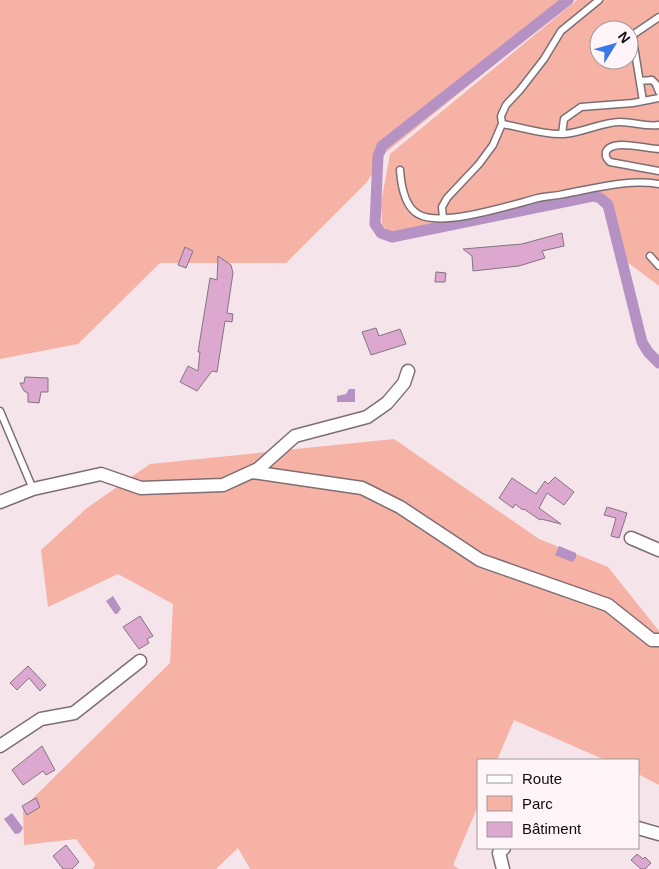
<svg xmlns="http://www.w3.org/2000/svg" width="659" height="869" font-family="Arial,sans-serif">
<style>
.green{fill:#f5b2a5;fill-rule:evenodd}
.water{fill:#b692c4}
.lines{fill:none;stroke-linecap:round;stroke-linejoin:round}
.canal{stroke:#b692c4;stroke-width:11}
.building{fill:#dda8d0;stroke:#82757f}
.service-casing{stroke:#7e6e74;stroke-width:9}
.minor-casing{stroke:#7e6e74;stroke-width:15}
.service{stroke:#fff;stroke-width:6}
.minor{stroke:#fff;stroke-width:12}
</style>
<rect width="100%" height="100%" fill="#f6e4eb"/>
<path class="green" d="M 0,0 L 575,0 L 385,153 L 367,182 L 286,263 L 160,263 L 78,344 L 0,359 Z
M 577,0 L 659,0 L 659,286 L 627,262 L 611,204 L 607,199 L 596,191 L 411,231 L 391,233 L 382,225 L 381,203 L 390,154 ZM 599,30 L 629,30 L 629,60 L 599,60 Z
M 394,439 L 539,539 L 608,567 L 659,631 L 659,785 L 638,774 L 638,760 L 605,760 L 514,720 L 497,760 L 478,760 L 478,806 L 453,865 L 459,869 L 250,869 L 238,848 L 216,869 L 93,869 L 95,864 L 76,839 L 24,845 L 23,808 L 170,663 L 173,604 L 118,574 L 48,607 L 41,550 L 87,508 L 150,464 Z"/>
<path class="water" d="M 349,389 L 355,389 L 355,402 L 337,402 L 337,396 L 346,394 Z
M 559,546 L 576,553 L 576,558 L 572,562 L 555,555 Z
M 113,596 L 121,609 L 117,614 L 115,614 L 106,601 Z
M 12,813 L 23,828 L 20,833 L 15,834 L 4,819 Z"/>
<g class="lines">
<path class="canal" d="M 568,0 L 382,146 L 378,156 L 375,224 L 381,233 L 392,237 L 593,196 L 600,198 L 608,205 L 642,342 L 648,352 L 659,363"/>
</g>
<path class="building" d="M 562,233 L 564,246 L 542,251 L 545,258 L 519,266 L 473,271 L 472,256 L 463,249 L 522,244 Z
M 185,247 L 193,251 L 186,268 L 178,265 Z
M 218,256 L 231,265 L 233,273 L 227,313 L 233,314 L 232,322 L 225,321 L 217,372 L 212,371 L 197,391 L 180,382 L 188,366 L 198,371 L 200,352 L 198,352 L 210,278 L 217,280 Z
M 436,272 L 446,273 L 445,282 L 435,282 Z
M 376,328 L 379,336 L 400,329 L 406,344 L 371,355 L 362,332 Z
M 25,377 L 48,378 L 48,392 L 41,392 L 39,403 L 28,402 L 28,393 L 24,391 L 20,383 L 24,383 Z
M 555,477 L 574,492 L 564,505 L 547,493 L 539,508 L 561,524 L 541,519 L 540,520 L 524,509 L 523,510 L 515,504 L 513,508 L 499,498 L 512,478 L 536,494 L 545,481 L 548,484 Z
M 607,507 L 627,513 L 619,538 L 611,536 L 616,518 L 604,515 Z
M 140,616 L 153,636 L 147,639 L 149,643 L 139,649 L 123,627 Z
M 28,666 L 46,685 L 40,691 L 29,678 L 17,690 L 10,683 Z
M 42,746 L 55,770 L 46,775 L 43,771 L 23,785 L 12,770 Z
M 36,798 L 40,807 L 27,815 L 22,806 Z
M 66,845 L 79,862 L 72,869 L 63,869 L 53,856 Z
M 637,854 L 643,859 L 645,857 L 651,863 L 645,869 L 641,869 L 631,860 Z"/>
<g class="lines">
<defs>
<path id="service" d="M 640,81 L 652,80 L 656,84 L 659,92
M 643,101 L 633,40 L 634,34 L 659,17
M 502,124 C 522,127 542,135 563,134 C 583,133 601,122 620,122 C 634,122 645,127 659,125
M 562,134 L 564,119 L 581,107 L 633,103 L 659,98
M 659,149 C 647,149 611,138 606,152 C 605,157 607,159 610,162 L 659,171
M 400,170 C 401,184 404,206 418,214 C 441,228 511,205 538,198 C 547,196 556,196 564,194 C 596,188 627,179 659,184
M 443,218 L 442,207 L 447,198 L 479,164 L 493,145 L 502,124 L 501,116 L 506,105 L 520,90 L 544,59 L 561,31 L 599,0
M 650,256 L 659,266
M 0,411 L 33,489"/>
<path id="minor" d="M 252,472 L 362,488 L 400,507 L 480,560 L 608,605 L 652,640 L 659,640
M 0,502 L 33,489 L 101,474 L 141,488 L 223,485 L 258,469 L 295,436 L 367,417 L 387,403 L 404,383 L 408,371
M 631,538 L 659,550
M 0,746 L 41,719 L 74,713 L 140,661
M 638,828 L 659,834
M 503,869 L 499,853 L 504,848"/>
</defs>
<use href="#service" class="service-casing"/>
<use href="#minor" class="minor-casing"/>
<use href="#service" class="service"/>
<use href="#minor" class="minor"/>
</g>
<rect x="477" y="759" width="162" height="90" fill="#fff4f8" stroke="#a0979a"/>
<rect x="487" y="775" width="25" height="8" fill="#ffffff" stroke="#a0979a"/>
<text x="522" y="784" font-size="15" fill="#110b0d">Route</text>
<rect x="487" y="796" width="25" height="15" fill="#f5b2a5" stroke="#a0979a"/>
<text x="522" y="809" font-size="15" fill="#110b0d">Parc</text>
<rect x="487" y="822" width="25" height="15" fill="#dda8d0" stroke="#a0979a"/>
<text x="522" y="834" font-size="15" fill="#110b0d">Bâtiment</text>
<g transform="translate(614 45) rotate(53)"><circle r="24" fill="#fff4f8" stroke="#a0979a"/>
<path d="M0-4L9 19L0 12L-9 19Z" fill="#3a7ae8"/>
<text y="-8" font-size="14" font-weight="bold" text-anchor="middle" fill="#110b0d">N</text>
</g>
</svg>
